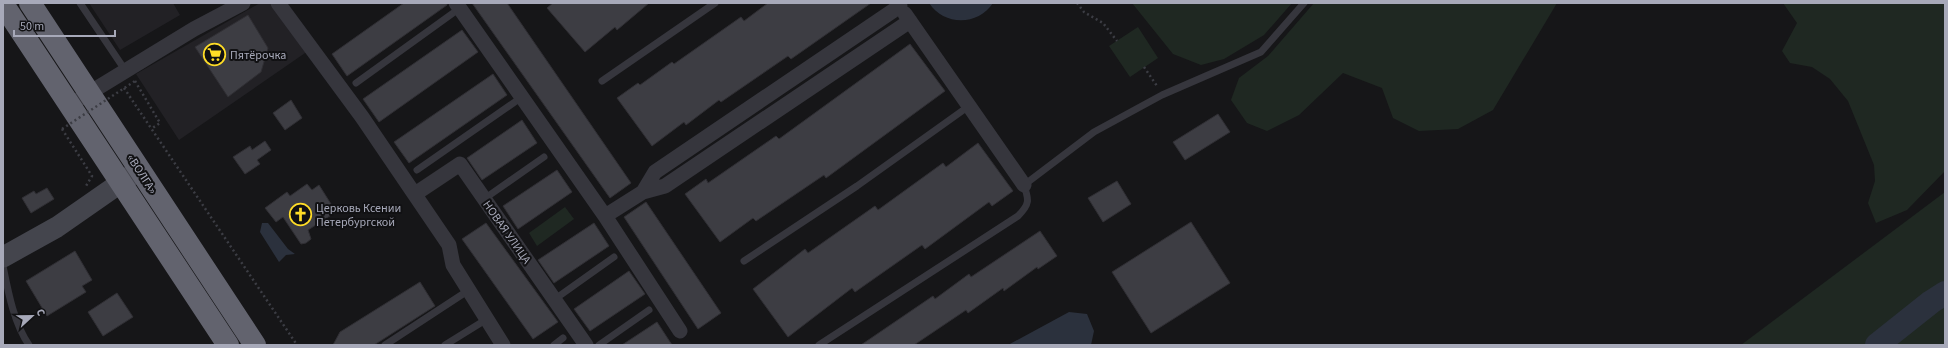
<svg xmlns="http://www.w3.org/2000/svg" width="1948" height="348" font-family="'Source Sans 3',sans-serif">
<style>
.built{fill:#222125}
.green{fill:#1f2822}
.water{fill:#2b313d}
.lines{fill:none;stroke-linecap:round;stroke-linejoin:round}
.river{stroke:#2b313d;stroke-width:24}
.building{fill:#3d3d43;stroke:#302f34}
.path{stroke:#3c3d44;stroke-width:2.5;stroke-dasharray:2 3;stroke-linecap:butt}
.lane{stroke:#36363d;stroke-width:7}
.street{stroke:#36363d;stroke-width:15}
.secondary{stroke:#44454d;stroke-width:21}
.highway{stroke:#62636e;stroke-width:22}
.path-bridge{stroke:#3c3d44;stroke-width:2.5;stroke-dasharray:2 3;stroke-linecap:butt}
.labels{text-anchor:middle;stroke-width:4;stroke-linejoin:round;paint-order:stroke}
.poi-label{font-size:12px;fill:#a7a9b9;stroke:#111113;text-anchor:start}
.street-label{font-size:12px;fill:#a7a9b9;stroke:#111113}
</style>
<rect width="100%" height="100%" fill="#161618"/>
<path class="built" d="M 89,3 L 173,3 L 180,15 L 120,50 Z
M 260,3 L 271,3 L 308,51 L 179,140 L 136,74 Z"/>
<path class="green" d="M 1132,3 L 1292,3 L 1264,35 L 1224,59 L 1201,65 L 1173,54 Z
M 1314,3 L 1557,3 L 1493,110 L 1458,129 L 1419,131 L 1393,118 L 1382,88 L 1343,73 L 1299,115 L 1267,131 L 1247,123 L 1231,100 L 1239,78 L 1268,56 Z
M 1783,3 L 1945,3 L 1945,171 L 1907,210 L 1876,223 L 1868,203 L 1875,181 L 1874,165 L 1848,101 L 1830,79 L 1812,67 L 1790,63 L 1782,51 L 1797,23 Z
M 1138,27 L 1158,58 L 1130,77 L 1109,46 Z
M 1945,192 L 1945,345 L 1741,345 Z
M 565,207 L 574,219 L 537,246 L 529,233 Z"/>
<path class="water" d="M 929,3 L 993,3 C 978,26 944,26 929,3 Z
M 262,223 L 268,223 L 288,249 L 295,254 L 286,255 L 279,262 L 260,232 Z
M 1069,312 L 1087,314 L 1094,331 L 1091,345 L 1008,345 Z"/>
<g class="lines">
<path class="river" d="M 1877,345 L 1931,302 L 1945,293"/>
</g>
<path class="building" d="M 404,3 L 447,3 L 447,5 L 347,76 L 332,54 Z
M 472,3 L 507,3 L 631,183 L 610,198 Z
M 553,3 L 649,3 L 617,30 L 615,27 L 585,52 L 547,8 Z
M 768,3 L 871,3 L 791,59 L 788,56 L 721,102 L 719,100 L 686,125 L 684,122 L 652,146 L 617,98 L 638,83 L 640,85 L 672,62 L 674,64 L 741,17 L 744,21 Z
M 248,15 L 268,48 L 261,72 L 228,97 L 195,47 Z
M 462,30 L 478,52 L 379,122 L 363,99 Z
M 910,44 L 945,91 L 826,178 L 824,175 L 756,221 L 753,218 L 720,242 L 685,194 L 706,179 L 708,183 L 776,136 L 779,139 Z
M 493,74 L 507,95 L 409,163 L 394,142 Z
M 291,100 L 302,118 L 285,130 L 273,113 Z
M 1218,114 L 1230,132 L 1185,160 L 1173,142 Z
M 522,120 L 537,143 L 482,180 L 467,158 Z
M 265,141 L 271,150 L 257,160 L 260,164 L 245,174 L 233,157 L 250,146 L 252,150 Z
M 978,143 L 1013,191 L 992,206 L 989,202 L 925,249 L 922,245 L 855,292 L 852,288 L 788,337 L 753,289 L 805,249 L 808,253 L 875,206 L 878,210 L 943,163 L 946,167 Z
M 557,170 L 572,192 L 518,229 L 503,206 Z
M 1117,181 L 1131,204 L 1103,222 L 1088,198 Z
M 307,184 L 312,190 L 319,185 L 336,212 L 308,230 L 311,239 L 306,243 L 301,244 L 283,217 L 276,222 L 265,208 L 287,192 L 290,196 Z
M 47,188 L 54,199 L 31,213 L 22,198 L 34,191 L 36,194 Z
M 646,202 L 721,313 L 698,329 L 624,217 Z
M 1191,222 L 1230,283 L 1151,333 L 1112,272 Z
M 486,223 L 558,322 L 533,339 L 462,239 Z
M 594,223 L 609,246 L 554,283 L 538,260 Z
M 1040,231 L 1057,256 L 1038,269 L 1037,267 L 1004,291 L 1003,288 L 968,313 L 966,310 L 914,345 L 861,345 L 933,296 L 935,299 L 969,274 L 971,277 Z
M 75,251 L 92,280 L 82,286 L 86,292 L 47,316 L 26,281 Z
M 629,271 L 645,294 L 590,331 L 574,309 Z
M 420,282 L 435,306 L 374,345 L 333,345 L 340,332 Z
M 117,293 L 133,317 L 103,336 L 88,312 Z
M 657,322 L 672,345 L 622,345 Z"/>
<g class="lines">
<path class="path" d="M 1077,3 L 1084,12 L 1103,23 L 1117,41
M 1144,67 L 1157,86
M 135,81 L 160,123 L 151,129
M 124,88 L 297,345
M 62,129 L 92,176 L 86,186"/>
<path class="lane" d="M 80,3 L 125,70
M 602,81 L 715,3
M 356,83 L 460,8
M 417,170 L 522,97
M 484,199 L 544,157
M 744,261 L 857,186 L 969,106
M 3,266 C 8,291 14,324 29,345
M 555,299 L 614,257
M 385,345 L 469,290
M 445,345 L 487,319
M 554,345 L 563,338
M 599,345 L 649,310
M 819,345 L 1018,216 C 1030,204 1029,200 1024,185 L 1094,132 L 1162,95 L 1261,52 L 1304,3"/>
<path class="street" d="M 278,3 L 362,117 L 449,245 L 453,265 L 503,345
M 456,3 L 605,216 L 680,331
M 905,14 L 1024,185
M 81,98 L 194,29 L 243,3
M 643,192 L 655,172 L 900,6
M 415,194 L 460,164 L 586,345
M 605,216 L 643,192 L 665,186 L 910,21"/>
<path class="secondary" d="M 3,257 L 57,227 L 136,172"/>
<path class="highway" d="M 30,3 L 255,345
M 3,4 L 228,345"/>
<path class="path-bridge" d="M 62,129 L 135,81"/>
</g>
<defs>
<symbol id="supermarket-ring" viewBox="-11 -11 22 22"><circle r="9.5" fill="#111113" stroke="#ffdd26" stroke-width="1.5"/><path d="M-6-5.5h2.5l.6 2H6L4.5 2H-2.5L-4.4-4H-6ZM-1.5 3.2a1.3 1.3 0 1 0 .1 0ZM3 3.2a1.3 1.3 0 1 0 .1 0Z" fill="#ffdd26"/></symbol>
<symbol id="church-ring" viewBox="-11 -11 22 22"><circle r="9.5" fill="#111113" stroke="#ffdd26" stroke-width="1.5"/><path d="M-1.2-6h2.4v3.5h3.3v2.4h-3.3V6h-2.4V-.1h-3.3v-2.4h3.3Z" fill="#ffdd26"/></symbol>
</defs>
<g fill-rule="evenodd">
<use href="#supermarket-ring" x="202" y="42" width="25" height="25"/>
<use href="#church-ring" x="288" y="202" width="25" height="25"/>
</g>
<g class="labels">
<g class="poi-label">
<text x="230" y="59">Пятёрочка</text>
<text x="316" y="212">Церковь Ксении<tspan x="316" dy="14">Петербургской</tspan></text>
</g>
<g class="street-label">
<text transform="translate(142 174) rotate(57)" y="4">«ВОЛГА»</text>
<text transform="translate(507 232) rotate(55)" y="4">НОВАЯ УЛИЦА</text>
</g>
</g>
<rect width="1948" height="348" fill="none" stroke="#a7a9b9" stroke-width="8"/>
<g transform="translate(32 316) rotate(68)" stroke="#111113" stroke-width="3" paint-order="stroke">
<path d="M0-3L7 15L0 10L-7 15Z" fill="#a7a9b9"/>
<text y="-6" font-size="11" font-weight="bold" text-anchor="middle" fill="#a7a9b9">С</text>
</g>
<path d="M14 30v6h101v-6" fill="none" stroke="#a7a9b9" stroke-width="2"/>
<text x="20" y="30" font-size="12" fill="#a7a9b9" stroke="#111113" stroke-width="3" paint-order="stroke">50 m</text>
</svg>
